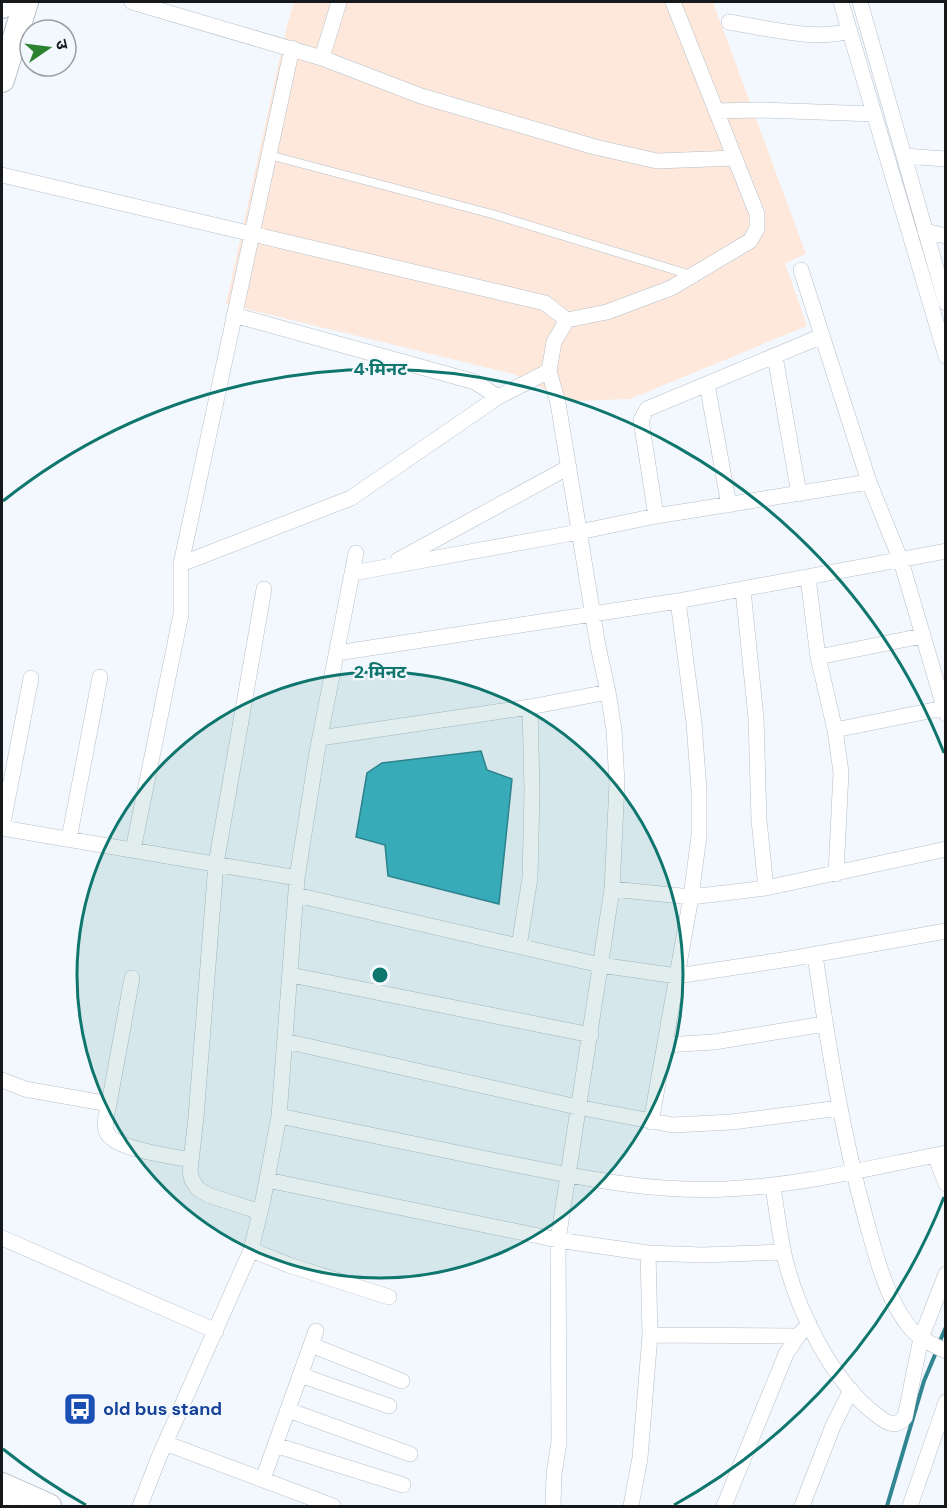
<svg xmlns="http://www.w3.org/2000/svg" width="947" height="1508" font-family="'DM Sans','Noto Sans Devanagari',sans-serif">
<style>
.industrial{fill:#fee8db}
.water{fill:#3db3c3;stroke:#318591;stroke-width:1.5}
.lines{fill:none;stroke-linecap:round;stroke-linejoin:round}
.stream{stroke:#318591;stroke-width:4}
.lane-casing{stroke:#b6bfc8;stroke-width:9}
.street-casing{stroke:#b6bfc8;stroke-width:16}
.primary-casing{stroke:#b6bfc8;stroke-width:26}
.lane{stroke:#fff;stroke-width:8}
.street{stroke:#fff;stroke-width:15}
.primary{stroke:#fff;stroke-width:24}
.ring{fill:none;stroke:#0f766e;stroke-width:3}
.labels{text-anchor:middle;stroke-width:4.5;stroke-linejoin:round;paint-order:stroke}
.transit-label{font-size:18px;font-weight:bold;fill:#164399;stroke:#f2f8fe;text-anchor:start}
.centre{fill:#0f766e;stroke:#f2f8fe;stroke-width:3}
.ring-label{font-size:18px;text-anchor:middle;font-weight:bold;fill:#0f766e;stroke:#f2f8fe;stroke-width:4.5;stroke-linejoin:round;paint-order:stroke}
</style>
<rect width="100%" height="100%" fill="#f2f8fe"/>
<path class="industrial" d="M 294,2 L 713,2 L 806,254 L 785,263 L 807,326 L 630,399 L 571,401 L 513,374 L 226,304 L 287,25 Z"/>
<path class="water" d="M 481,751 L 487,770 L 512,779 L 499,904 L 388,876 L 385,845 L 356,837 L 367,773 L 382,763 Z"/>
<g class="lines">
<path class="stream" d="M 939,1343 L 946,1327
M 887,1506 L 924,1381 L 937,1350"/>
<defs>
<path id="lane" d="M 269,155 L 492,214 L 691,275"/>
<path id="street" d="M 132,2 L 322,58 L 339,2
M 841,2 L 946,356
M 860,2 L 946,303
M 729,22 C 767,28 812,41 850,31
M 322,58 L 421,96 L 595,147 L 657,161 L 735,158
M 716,111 L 759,110 L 874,114
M 904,156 L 946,159
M 2,175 L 545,303 L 567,320
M 925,231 L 946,236
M 801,270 L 869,482 L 901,561 L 946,714
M 234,315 L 475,382 L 498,397
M 775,356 L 799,494
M 707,384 L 729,505
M 656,516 L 641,420 L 647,409 L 822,336
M 398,560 L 569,467
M 181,564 L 351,498 L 498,397 L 549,371
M 353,573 L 579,532 L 656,516 L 869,482
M 808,578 L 818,657 L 835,730 L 841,772 L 836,874
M 743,590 L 756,718 L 759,820 L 766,888
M 337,653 L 678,601 L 946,551
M 818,657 L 922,636
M 835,730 L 944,708
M 320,738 L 530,707 L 608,692
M 2,828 L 297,878
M 2,828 L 31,678
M 69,839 L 100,677
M 133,850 L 181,614 L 181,564 L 292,48
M 612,889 L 691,897 L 766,888 L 946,849
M 296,895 L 600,965 L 677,976 L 789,959 L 946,931
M 519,946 L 530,878 L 532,790 L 530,707
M 815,955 C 828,1044 842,1133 866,1220 C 876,1256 886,1299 911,1329 C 920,1339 933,1345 946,1351
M 291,975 L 591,1035
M 132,978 L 109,1104 C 107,1113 103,1125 107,1133 C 116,1150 173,1156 191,1160
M 285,1041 L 577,1107 L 673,1125 L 732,1122 L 840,1108
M 665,1045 L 714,1042 L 825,1024
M 2,1080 L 25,1089 L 109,1104
M 279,1116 C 352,1131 425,1146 497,1161 C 573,1176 649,1193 726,1189 C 800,1186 873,1167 946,1153
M 651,1122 L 691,897 L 699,836 L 699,790 L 694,723 L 678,601
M 935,1155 L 946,1184
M 267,1180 L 558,1240 L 648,1253 L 702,1255 L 784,1252
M 773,1186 C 776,1207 779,1229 783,1250 C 795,1306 831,1382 878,1416 C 888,1424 897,1428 905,1417 L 921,1338 L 946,1274
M 260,1212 L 208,1195 L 198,1189 L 192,1180 L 190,1171 L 196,1117 L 216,864 L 264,589
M 2,1238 L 216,1331
M 251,1250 L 289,1265 L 389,1297
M 650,1335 L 798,1336
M 311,1345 L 402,1381
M 300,1375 L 389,1406
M 288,1410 L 410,1454
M 165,1443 L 333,1506
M 275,1445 L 403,1485
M 263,1479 L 316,1331
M 140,1506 L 159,1457 L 251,1250 L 263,1200 L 279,1116 L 297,878 L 317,752 L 356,553
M 553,1506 L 554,1474 L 559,1442 L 558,1240 L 612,889 L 617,783 L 614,730 L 608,692 L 598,646 L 558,403 L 549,371 L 554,342 L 567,320 L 607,312 L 671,288 L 750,241 L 757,229 L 757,214 L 673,2
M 631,1506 L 640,1458 L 650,1335 L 648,1253
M 724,1506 L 786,1354 L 798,1336 L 809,1324
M 802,1506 L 833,1426 L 851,1390
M 910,1506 L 946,1402"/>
<path id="primary" d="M 2,6 L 3,2
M 2,80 L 26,2
M 2,1485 L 49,1506
M 2,1505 L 4,1506"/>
</defs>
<use href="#lane" class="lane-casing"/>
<use href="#street" class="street-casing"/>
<use href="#primary" class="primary-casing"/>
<use href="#lane" class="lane"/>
<use href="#street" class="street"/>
<use href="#primary" class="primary"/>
</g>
<circle cx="380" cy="975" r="303" fill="#0f766e" fill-opacity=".12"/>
<g class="ring">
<circle cx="380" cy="975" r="303"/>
<path d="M944 1197A606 606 0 0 1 674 1505M86 1505A606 606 0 0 1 3 1449M3 501A606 606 0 0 1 944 753"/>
</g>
<defs>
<symbol id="bus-square" viewBox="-11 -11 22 22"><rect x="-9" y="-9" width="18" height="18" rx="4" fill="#1a4fb4" stroke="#f2f8fe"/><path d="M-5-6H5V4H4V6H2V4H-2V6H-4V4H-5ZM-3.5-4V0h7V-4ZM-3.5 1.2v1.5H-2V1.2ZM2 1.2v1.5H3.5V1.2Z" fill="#fff"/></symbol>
</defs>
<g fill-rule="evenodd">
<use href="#bus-square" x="61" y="1390" width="38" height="38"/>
</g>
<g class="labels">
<g class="transit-label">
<text x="103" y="1415">old bus stand</text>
</g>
</g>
<circle cx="380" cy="975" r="9" class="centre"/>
<g class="ring-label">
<text x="380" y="375">4 मिनट</text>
<text x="380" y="678">2 मिनट</text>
</g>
<rect width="947" height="1508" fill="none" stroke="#15191c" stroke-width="6"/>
<g transform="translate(48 48) rotate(76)"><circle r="28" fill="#f2f8fe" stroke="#9a9fa4" stroke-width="1.5"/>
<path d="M0-4.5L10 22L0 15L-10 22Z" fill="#2c8231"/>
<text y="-9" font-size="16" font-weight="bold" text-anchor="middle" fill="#15191c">उ</text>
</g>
</svg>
